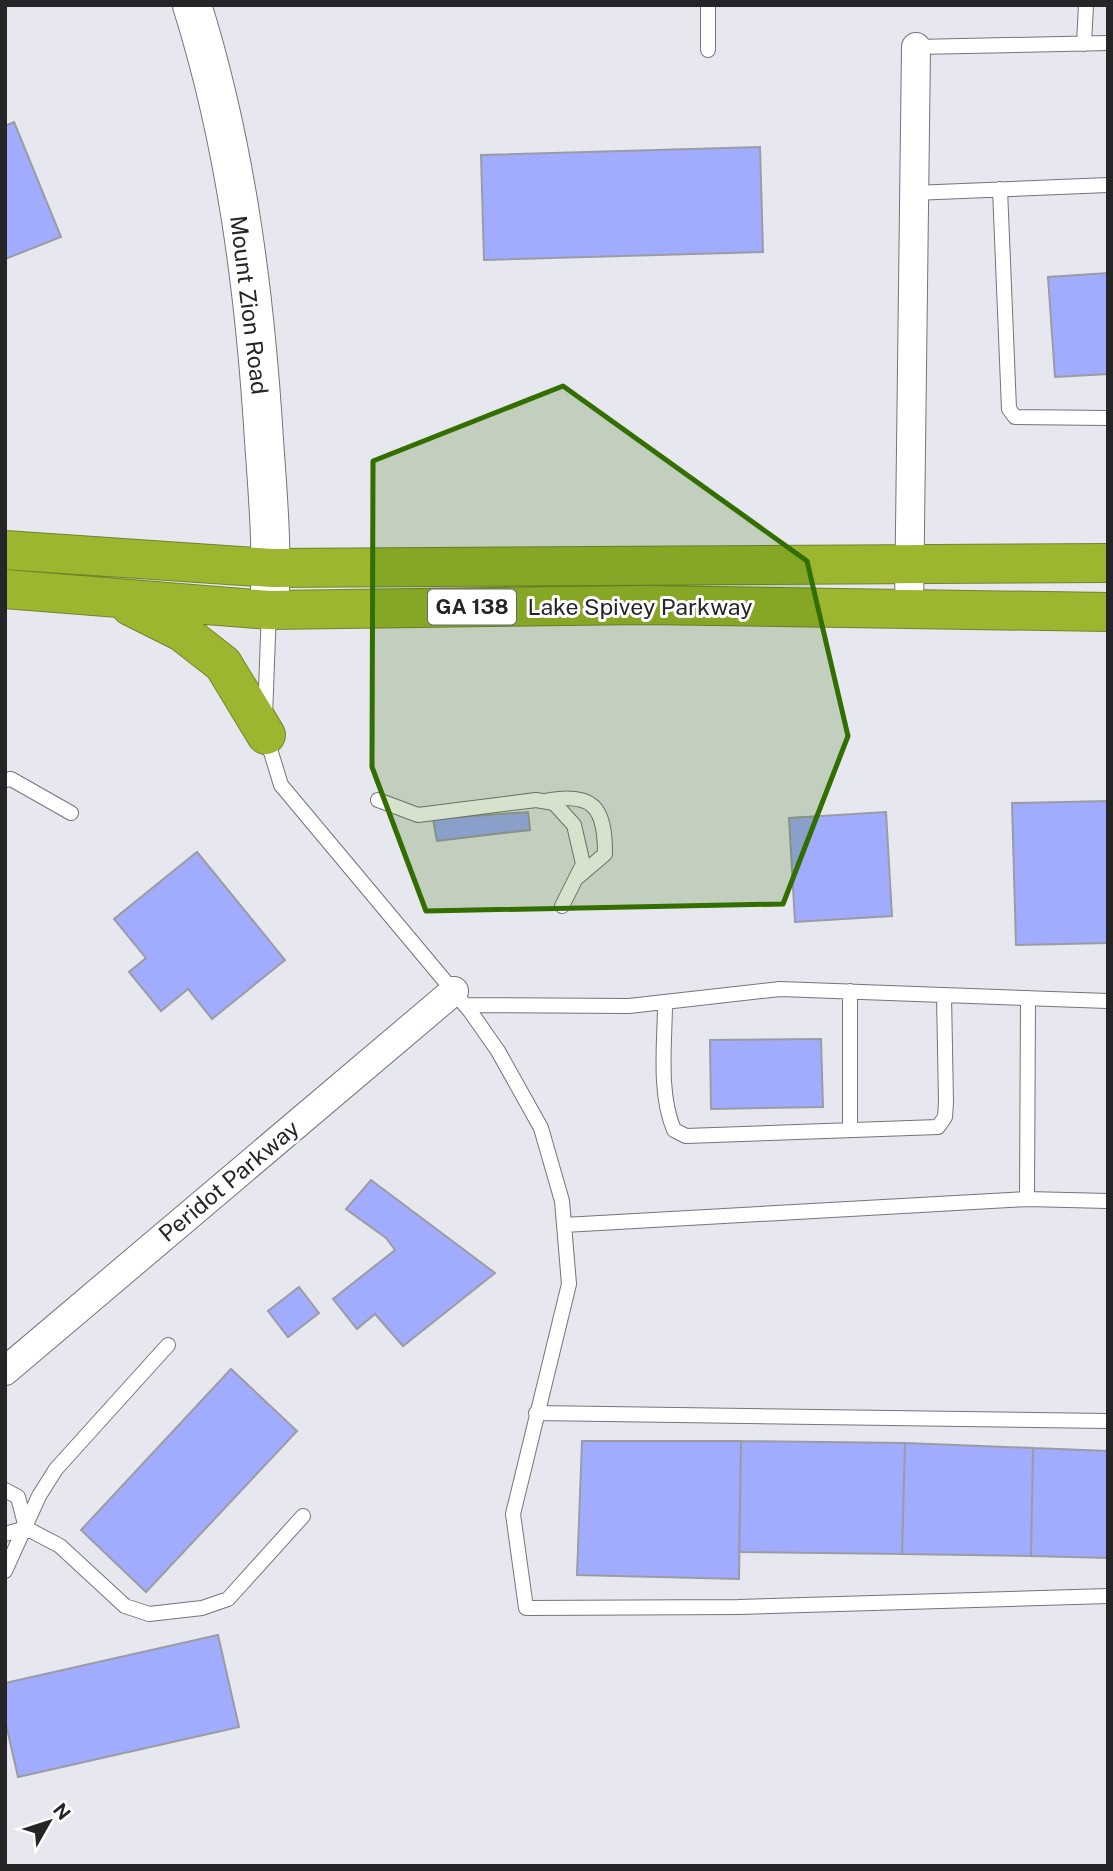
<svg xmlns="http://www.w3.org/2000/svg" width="1113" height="1871" font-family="'Public Sans',sans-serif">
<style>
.building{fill:#a2acfe;stroke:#9b9ca3;stroke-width:2}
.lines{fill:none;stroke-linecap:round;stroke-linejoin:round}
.lane-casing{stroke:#73757b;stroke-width:16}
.street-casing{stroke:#73757b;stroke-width:30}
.secondary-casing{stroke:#73757b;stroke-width:40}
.highway-casing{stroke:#72832d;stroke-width:40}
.lane{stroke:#fff;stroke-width:14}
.street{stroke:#fff;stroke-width:28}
.secondary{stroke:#fff;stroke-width:38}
.highway{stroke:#9cb62f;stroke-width:38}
.marked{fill:#336e00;fill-opacity:0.2;stroke:#336e00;stroke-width:5;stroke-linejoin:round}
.labels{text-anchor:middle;stroke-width:6;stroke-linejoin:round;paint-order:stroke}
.shield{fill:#fff;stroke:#666668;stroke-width:2}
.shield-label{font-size:21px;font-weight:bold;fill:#252528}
.street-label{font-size:23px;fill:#252528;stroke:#fff}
</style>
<rect width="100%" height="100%" fill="#e7e8ef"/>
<path class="building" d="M 14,122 L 61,237 L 5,259 L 5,126 Z
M 760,147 L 763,252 L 484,260 L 481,155 Z
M 1108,273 L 1108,374 L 1055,377 L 1048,277 Z
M 1108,801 L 1108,943 L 1016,945 L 1012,803 Z
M 528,812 L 530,830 L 437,841 L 433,819 Z
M 886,812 L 892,916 L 795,922 L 789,818 Z
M 197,852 L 285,960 L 212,1019 L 188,989 L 161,1011 L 129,972 L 146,958 L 114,919 Z
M 821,1039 L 823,1107 L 711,1109 L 710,1040 Z
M 371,1180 L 495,1273 L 403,1346 L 375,1314 L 357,1329 L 333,1299 L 395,1250 L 386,1238 L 346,1209 Z
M 299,1287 L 319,1313 L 288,1337 L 268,1311 Z
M 231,1369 L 297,1431 L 146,1592 L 81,1530 Z
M 582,1441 L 741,1441 L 739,1579 L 577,1575 Z
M 741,1441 L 905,1443 L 902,1554 L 739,1552 Z
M 905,1443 L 1033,1448 L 1031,1556 L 902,1554 Z
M 1033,1448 L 1108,1451 L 1108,1558 L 1031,1556 Z
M 218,1635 L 239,1727 L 18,1777 L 5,1720 L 5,1683 Z"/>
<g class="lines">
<defs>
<path id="lane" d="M 1084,44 L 1086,5
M 916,47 L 1108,43
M 708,50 L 708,5
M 1000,189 L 1009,409 L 1015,417 L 1108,418
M 913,193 L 1108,185
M 265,716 L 269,610
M 266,736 L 281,785 L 470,1011 L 498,1051 L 541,1128 L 562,1201 L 569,1284 L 513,1514 L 526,1608 L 738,1607 L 1108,1596
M 5,780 L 11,779 L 71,813
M 378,800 L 418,815 L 536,800 L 554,803 L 574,825 L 583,864 L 562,906
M 545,801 C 594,791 605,808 605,854 L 578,877
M 665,1002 C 665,1042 658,1092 674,1130 L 686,1136 L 938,1127 L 945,1117 L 946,1102 L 944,995
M 465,1005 L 629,1006 L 780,989 L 1108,1001
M 850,1130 L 850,991
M 1027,1199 L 1108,1201
M 564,1225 L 1027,1199 L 1028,998
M 536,1413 L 1108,1421
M 5,1490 L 18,1497 L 26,1528 L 5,1534
M 26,1528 L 60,1546 L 125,1606 L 149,1614 L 202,1608 L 228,1599 L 303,1516
M 5,1571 L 39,1496 L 56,1469 L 168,1345"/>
<path id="street" d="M 909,609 L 916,47
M 5,1371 L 454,991"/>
<path id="secondary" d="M 192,5 C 236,145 255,294 264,440 C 268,497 273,553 269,610"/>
<path id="highway" d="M 5,550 L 272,568 L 1108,563
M 5,589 L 269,610 L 645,605 L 1108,612
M 130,606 L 182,632 L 223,664 L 266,735"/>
</defs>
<use href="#lane" class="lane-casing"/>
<use href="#street" class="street-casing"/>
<use href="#secondary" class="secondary-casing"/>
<use href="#highway" class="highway-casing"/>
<use href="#lane" class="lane"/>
<use href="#street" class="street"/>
<use href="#secondary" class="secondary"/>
<use href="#highway" class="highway"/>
</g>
<path class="marked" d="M 563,386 L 807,561 L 848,736 L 783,904 L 426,911 L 372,767 L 373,461 Z"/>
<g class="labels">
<rect class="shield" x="428" y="589.5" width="88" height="35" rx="5"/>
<g class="shield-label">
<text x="472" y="614">GA 138</text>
</g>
<g class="street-label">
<text transform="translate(249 305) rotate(83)" y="8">Mount Zion Road</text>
<text x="640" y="615">Lake Spivey Parkway</text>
<text transform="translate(229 1181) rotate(-40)" y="8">Peridot Parkway</text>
</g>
</g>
<rect width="1113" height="1871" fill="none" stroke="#252528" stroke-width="14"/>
<g transform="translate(49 1822) rotate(51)" stroke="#ffffff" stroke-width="5" paint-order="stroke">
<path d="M0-5L12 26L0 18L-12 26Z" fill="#252528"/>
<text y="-10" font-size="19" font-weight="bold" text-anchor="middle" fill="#252528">N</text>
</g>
</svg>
